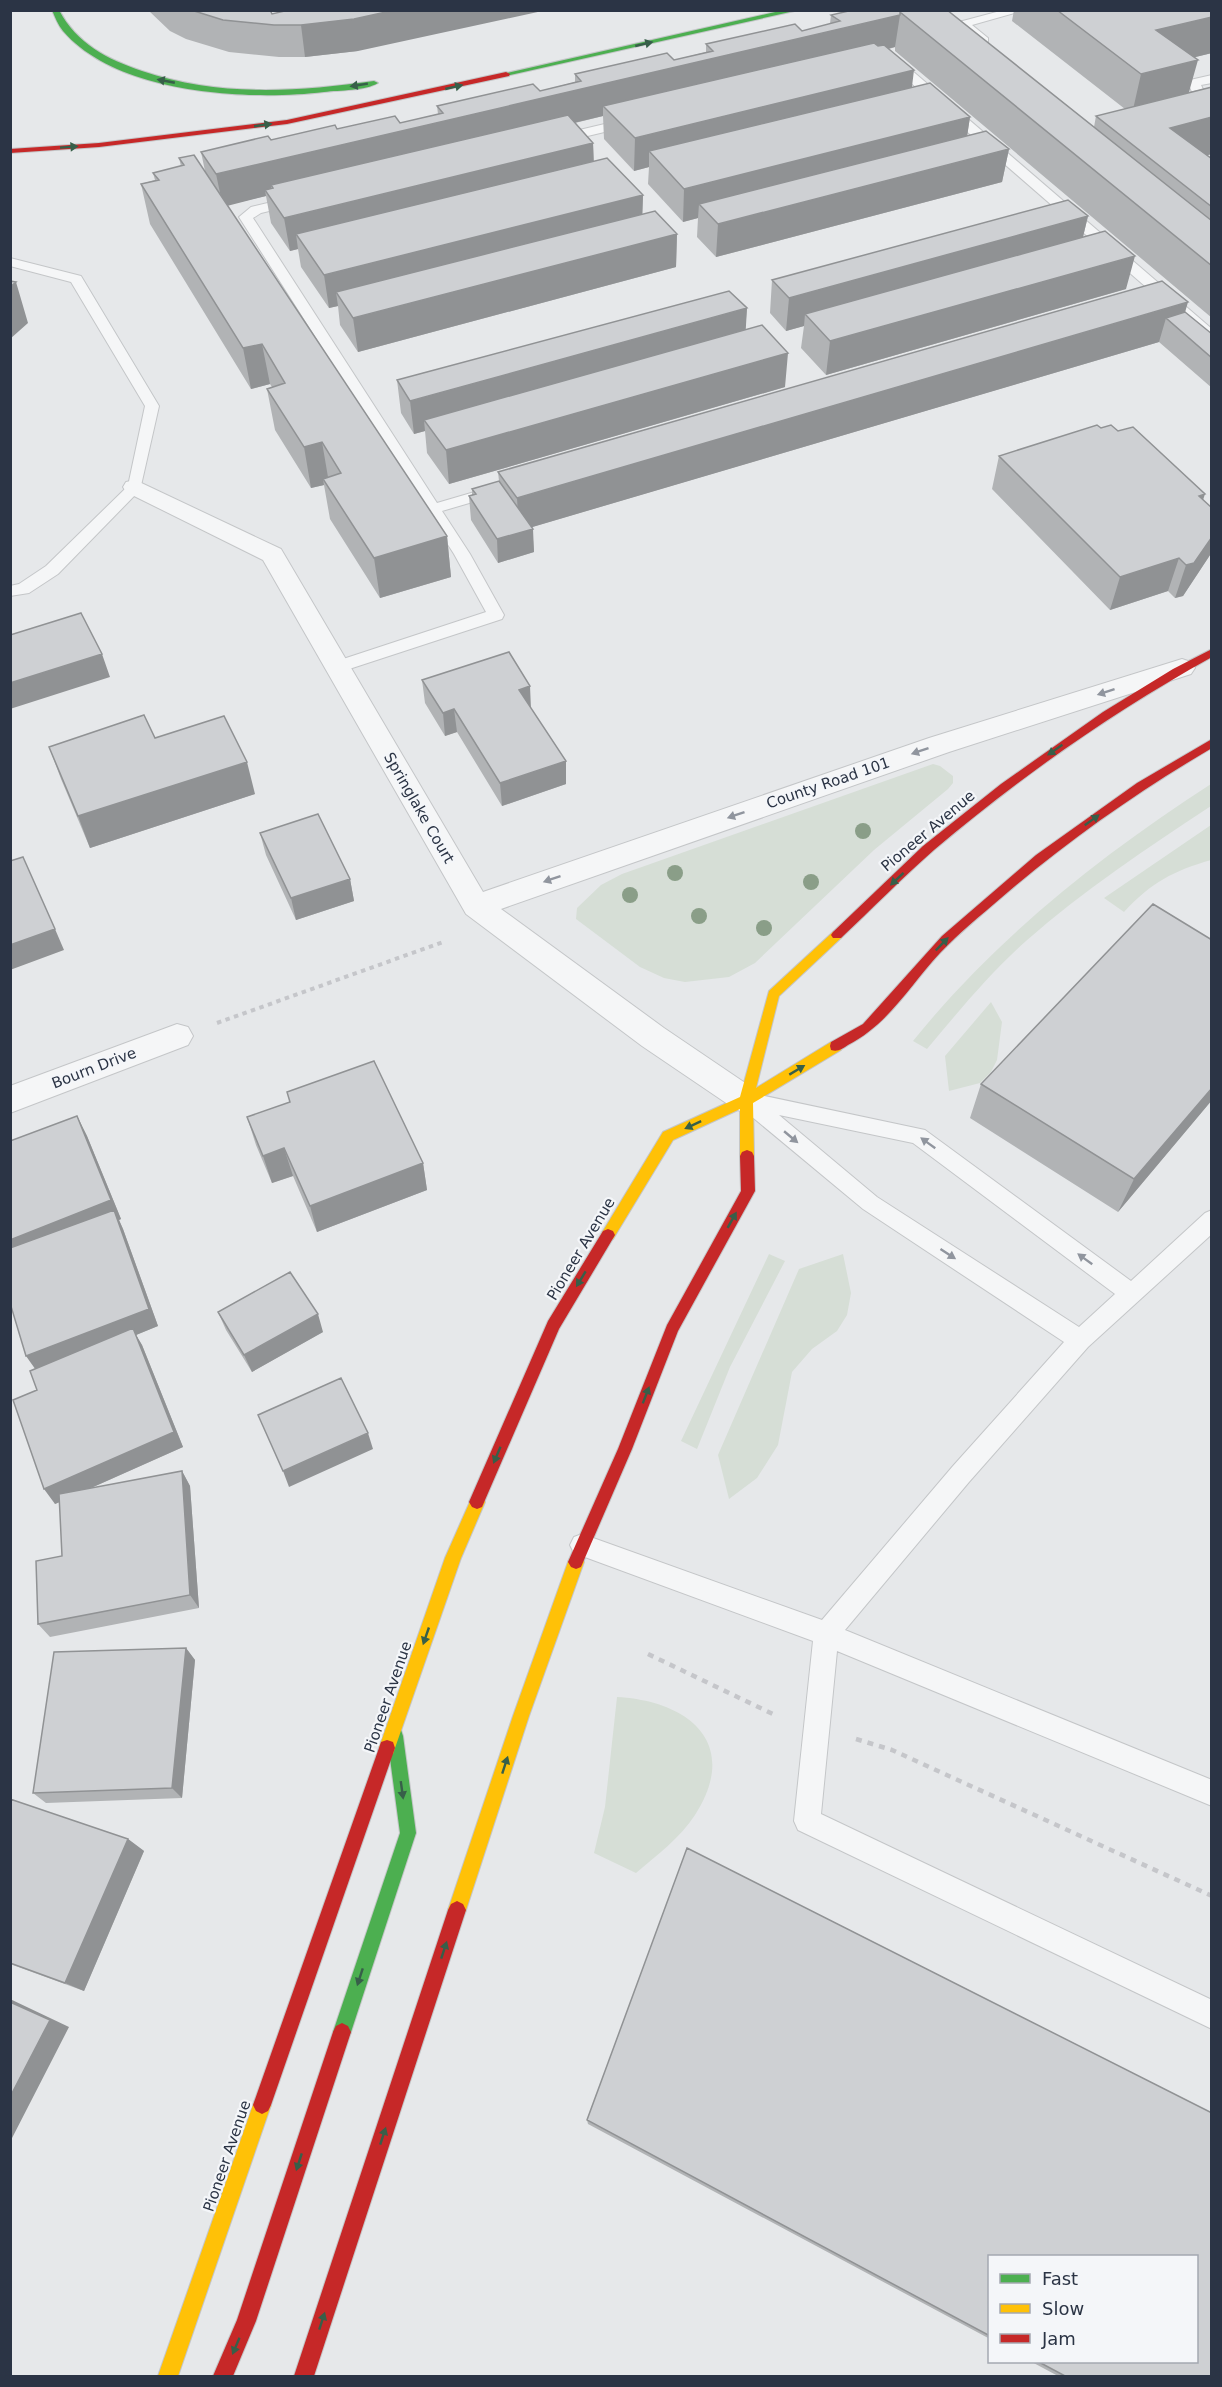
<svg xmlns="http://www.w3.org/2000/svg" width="1222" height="2387" font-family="'DejaVu Sans',sans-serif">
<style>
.green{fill:#d6ded6}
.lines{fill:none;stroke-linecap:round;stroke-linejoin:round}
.lane-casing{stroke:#c4c6c8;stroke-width:2}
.street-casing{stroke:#c4c6c8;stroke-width:2}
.fast-casing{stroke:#c4c6c8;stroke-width:2}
.slow-casing{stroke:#c4c6c8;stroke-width:2}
.jam-casing{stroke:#c4c6c8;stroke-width:2}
.path-far1{stroke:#c5c6ca;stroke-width:4;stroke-dasharray:4.5 4.5;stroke-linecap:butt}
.path{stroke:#c5c6ca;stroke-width:4.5;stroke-dasharray:6 6;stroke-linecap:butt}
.lane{fill:#f5f6f7;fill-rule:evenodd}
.street{fill:#f5f6f7;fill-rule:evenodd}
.fast{fill:#4caf50;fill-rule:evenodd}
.slow{fill:#ffc107;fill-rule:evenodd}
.jam{fill:#c62828;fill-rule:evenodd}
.tree{fill:#8a9e88}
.wall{fill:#b1b3b5}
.shaded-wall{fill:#909294}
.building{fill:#ced0d3;stroke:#909294;stroke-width:1.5}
.oneway{fill:#375f49}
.oneway2{fill:#90959e}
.labels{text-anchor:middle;stroke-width:4.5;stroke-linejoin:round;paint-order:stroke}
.street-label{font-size:15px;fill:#2b3445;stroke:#f4f6f9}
</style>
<rect width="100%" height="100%" fill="#e6e8ea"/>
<path class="green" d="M 933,764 L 940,766 L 953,776 L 953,783 L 948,789 L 874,850 L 755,963 L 729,977 L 685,982 L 664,978 L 640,967 L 576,919 L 577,908 L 601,885 L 622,874 Z
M 1211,784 L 1211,806 C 1147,848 1084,890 1026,941 C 990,973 958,1012 927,1049 L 913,1041 C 996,938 1101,855 1211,784 Z
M 1211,825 L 1211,860 C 1173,871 1152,882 1124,912 L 1104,898 Z
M 991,1002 L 1002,1022 L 997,1060 L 991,1072 L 980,1083 L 949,1091 L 945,1056 Z
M 769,1254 L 785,1261 L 730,1367 L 697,1449 L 681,1441 Z
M 843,1254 L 851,1293 L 847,1315 L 837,1331 L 812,1349 L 792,1372 L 778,1445 L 757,1478 L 729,1499 L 718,1455 L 799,1269 Z
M 617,1697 C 689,1701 741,1743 695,1815 C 681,1837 656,1856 636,1873 L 594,1853 L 605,1807 Z"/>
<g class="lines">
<defs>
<path id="lane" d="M 1004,10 L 1025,10 L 972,25 L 988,38 L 988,42 L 980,42 L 957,24 L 959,22 Z
M 891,61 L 902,62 L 1212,329 L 1212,341 L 1207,340 L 895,69 L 887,68 L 887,62 Z
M 1212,75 L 1212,83 L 1201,85 L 1211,107 L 1201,113 L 1193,113 L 1193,107 L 1198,105 L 1188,83 L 1190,80 Z
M 630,118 L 634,119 L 636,122 L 634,125 L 558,143 L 552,139 L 554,136 Z
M 297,196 L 302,197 L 304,200 L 302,203 L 261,213 L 253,218 L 437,503 L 495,486 L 503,491 L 500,494 L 442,511 L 470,554 L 504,615 L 502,619 L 337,673 L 331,671 L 329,667 L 331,663 L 486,612 L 454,554 L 239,217 L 251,207 Z
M 10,258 L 81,276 L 159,406 L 140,490 L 58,574 L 29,593 L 10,596 L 10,586 L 19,584 L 46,566 L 128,486 L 145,406 L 71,282 L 10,266 Z
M 746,1092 L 925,1130 L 1131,1281 L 1205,1213 L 1212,1210 L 1212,1234 L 1088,1347 L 969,1482 L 845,1630 L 1212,1780 L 1212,1806 L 837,1651 L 821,1814 L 1212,2000 L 1212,2029 L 798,1830 L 794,1821 L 813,1641 L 574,1553 L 570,1545 L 574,1537 L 582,1534 L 822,1620 L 953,1466 L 1064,1342 L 863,1209 L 739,1106 L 736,1100 L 739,1094 ZM 779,1115 L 913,1143 L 1115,1294 L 1079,1327 L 877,1197 Z"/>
<path id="street" d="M 135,480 L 281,549 L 483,892 L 929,738 L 1182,659 L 1191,662 L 1195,668 L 1191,674 L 949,752 L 501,909 L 664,1028 L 757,1091 L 762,1100 L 757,1109 L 746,1113 L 735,1109 L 642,1046 L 466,914 L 263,560 L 126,492 L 123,487 L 126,482 Z
M 177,1024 L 188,1027 L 193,1036 L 188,1045 L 10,1113 L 10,1086 Z"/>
<path id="fast" d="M 52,10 L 59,10 C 77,44 107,59 142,71 C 219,97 295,92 374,81 L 378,83 C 365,91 340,90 324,92 C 248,101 117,94 63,31 C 58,25 55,17 52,10 Z
M 784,10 L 799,10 L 506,76 L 502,74 Z
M 395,1728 L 401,1730 L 403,1736 L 416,1833 L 351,2032 L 348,2038 L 342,2041 L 336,2038 L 333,2032 L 400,1833 L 387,1736 L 389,1730 Z"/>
<path id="slow" d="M 837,930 L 843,935 L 841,938 L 779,996 L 756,1088 L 831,1042 L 841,1042 L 842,1046 L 841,1050 L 753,1103 L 754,1156 L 752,1160 L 742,1160 L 740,1156 L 740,1109 L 673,1140 L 613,1239 L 608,1241 L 603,1239 L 601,1235 L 603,1231 L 663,1132 L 740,1097 L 769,991 L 833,932 Z
M 477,1495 L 482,1497 L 485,1502 L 461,1558 L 395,1748 L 393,1754 L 387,1756 L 381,1754 L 379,1748 L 445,1558 L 472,1497 Z
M 576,1555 L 581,1557 L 584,1562 L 529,1716 L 466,1910 L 463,1916 L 457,1919 L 451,1916 L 448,1910 L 513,1716 L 568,1562 L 571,1557 Z
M 262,2096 L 268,2099 L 271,2105 L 178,2376 L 158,2376 L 253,2105 L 256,2099 Z"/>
<path id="jam" d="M 506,72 L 510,74 L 509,76 L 287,124 L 99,147 L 10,153 L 10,149 L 99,143 L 287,120 Z
M 1212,649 L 1212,657 C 1113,712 1020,777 934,850 C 902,878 872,909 841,938 L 833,938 L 831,935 L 833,932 L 923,846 L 1001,784 L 1103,712 L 1173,669 Z
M 1212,739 L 1212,748 C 1137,792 1066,842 1001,898 C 980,916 959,933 940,953 C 910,985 889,1024 848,1045 C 842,1049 838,1052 831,1050 L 830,1046 L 831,1042 L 863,1024 L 942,936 L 1036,855 L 1137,783 Z
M 747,1150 L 752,1152 L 754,1156 L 755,1191 L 678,1331 L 632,1449 L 581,1567 L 576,1569 L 571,1567 L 568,1562 L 618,1449 L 667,1325 L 741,1191 L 740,1156 L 742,1152 Z
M 608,1229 L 613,1231 L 615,1235 L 559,1329 L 482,1507 L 477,1509 L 472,1507 L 469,1502 L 548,1321 L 603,1231 Z
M 387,1740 L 393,1742 L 395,1748 L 271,2105 L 268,2111 L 262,2114 L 256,2111 L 253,2105 L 379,1748 L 381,1742 Z
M 457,1901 L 463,1904 L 466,1910 L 314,2376 L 294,2376 L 448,1910 L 451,1904 Z
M 342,2023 L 348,2026 L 351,2032 L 256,2321 L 233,2376 L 213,2376 L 237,2320 L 333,2032 L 336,2026 Z"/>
</defs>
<use href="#lane" class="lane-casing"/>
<use href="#street" class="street-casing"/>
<use href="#fast" class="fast-casing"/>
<use href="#slow" class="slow-casing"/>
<use href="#jam" class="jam-casing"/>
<path class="path-far1" d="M 217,1023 L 443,942"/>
<path class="path" d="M 648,1654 L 777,1716
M 856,1739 L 892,1750 L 1212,1896"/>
<use href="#lane" class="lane"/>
<use href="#street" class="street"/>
<use href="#fast" class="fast"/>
<use href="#slow" class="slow"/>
<use href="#jam" class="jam"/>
</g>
<g class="tree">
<circle cx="863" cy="831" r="8"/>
<circle cx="675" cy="873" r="8"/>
<circle cx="811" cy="882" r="8"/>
<circle cx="630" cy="895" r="8"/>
<circle cx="699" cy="916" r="8"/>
<circle cx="764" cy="928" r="8"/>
</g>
<path class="wall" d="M 270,10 L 272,14 L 289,10 L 358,51 L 305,57 L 279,57 L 229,52 L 186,39 L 170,31 L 149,11 Z
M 947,10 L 1094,127 L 1096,116 L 1125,109 L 1012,21 L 1014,10 L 1212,10 L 1212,53 L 1195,57 L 1189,92 L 1212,87 L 1212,154 L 1206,155 L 1212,159 L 1212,318 L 895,51 L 895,47 L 889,49 L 912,87 L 970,117 L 967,136 L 1009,149 L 1002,182 L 716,257 L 697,237 L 698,218 L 683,222 L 648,184 L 649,167 L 634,171 L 604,139 L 603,116 L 575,123 L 593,143 L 594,161 L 643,195 L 642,214 L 677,234 L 676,267 L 358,352 L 340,325 L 338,306 L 329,308 L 301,267 L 298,249 L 290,251 L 271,223 L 266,196 L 227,205 L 447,536 L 451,577 L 380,598 L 330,519 L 324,485 L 311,488 L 275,430 L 267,389 L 272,387 L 270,384 L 251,389 L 150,224 L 141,184 L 155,180 L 153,173 L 181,166 L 179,158 L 205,171 L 201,152 L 271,140 L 337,129 L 400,123 L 438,114 L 437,106 L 540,91 L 575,82 L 575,74 L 674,60 L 706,52 L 706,44 L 802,31 L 830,24 L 831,15 Z
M 1088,216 L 1083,237 L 1126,289 L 826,375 L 801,348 L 804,326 L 786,331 L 770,313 L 772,280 Z
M 747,308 L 745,330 L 785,387 L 449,484 L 427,453 L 425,431 L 414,434 L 401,413 L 397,380 Z
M 1185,312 L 1212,334 L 1212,388 L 1159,342 L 532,527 L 534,552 L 498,563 L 471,520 L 469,496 L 472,495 L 472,489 L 499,481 L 498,472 Z
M 1101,428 L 1203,500 L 1212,508 L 1212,552 L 1183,596 L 1175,598 L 1168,591 L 1110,610 L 992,489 L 999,456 Z
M 422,680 L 531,709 L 566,761 L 566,784 L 502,806 L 457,732 L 445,736 L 425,703 Z
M 155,738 L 255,794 L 90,848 L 61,779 L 49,747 Z
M 260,833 L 350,879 L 354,901 L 296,920 L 266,855 Z
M 1212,940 L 1212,1100 L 1118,1212 L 970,1118 L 981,1084 Z
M 287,1092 L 423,1163 L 427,1190 L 317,1232 L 293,1176 L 272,1183 L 256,1145 L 247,1117 L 290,1102 Z
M 77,1116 L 87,1136 L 121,1219 L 119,1220 L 123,1229 L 158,1326 L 136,1335 L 142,1345 L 183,1447 L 91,1488 L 182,1471 L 190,1486 L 199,1608 L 50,1637 L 38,1624 L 62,1556 L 60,1502 L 55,1504 L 37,1390 L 35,1369 Z
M 218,1312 L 323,1332 L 252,1372 L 226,1330 Z
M 186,1648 L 195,1660 L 182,1798 L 46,1803 L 33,1793 Z
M 10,1799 L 128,1839 L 144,1851 L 84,1991 L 10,1964 Z
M 687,1848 L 1212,2113 L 1212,2376 L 1058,2376 L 1030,2361 L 1197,2361 L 1197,2256 L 990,2256 L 990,2339 L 588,2124 L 587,2120 Z"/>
<path class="shaded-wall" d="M 395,10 L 547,10 L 358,51 L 305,57 L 301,25 Z
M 900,15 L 895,47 L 611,114 L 603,106 L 603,116 L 274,194 L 273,188 L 271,185 L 272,195 L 265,190 L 266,196 L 223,207 L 216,174 Z
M 1212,17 L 1212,53 L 1147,69 L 1156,30 Z
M 1198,60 L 1187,99 L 1132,114 L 1141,74 Z
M 914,70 L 910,103 L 649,151 L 649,167 L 634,171 L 635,138 Z
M 970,117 L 965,150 L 699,204 L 698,218 L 683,222 L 684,189 Z
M 1212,117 L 1212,154 L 1161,167 L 1170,128 Z
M 593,143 L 594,176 L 296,234 L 298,249 L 290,251 L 284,218 Z
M 1009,149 L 1002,182 L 716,257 L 718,224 Z
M 643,195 L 642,228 L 336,292 L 338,306 L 329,308 L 324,275 Z
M 1088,216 L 1080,249 L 805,314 L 804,326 L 786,331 L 789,298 Z
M 677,234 L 676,267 L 358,352 L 353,318 Z
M 1135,256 L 1126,289 L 826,375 L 830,341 Z
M 16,282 L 28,323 L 10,339 L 10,287 Z
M 1188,302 L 1180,330 L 1166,318 L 1159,342 L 519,531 L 517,498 Z
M 747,308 L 745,342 L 424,420 L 425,431 L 414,434 L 410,401 Z
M 262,344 L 270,384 L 251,389 L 243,348 Z
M 788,353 L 785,387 L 449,484 L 446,450 Z
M 322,442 L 329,483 L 323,479 L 324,485 L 311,488 L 304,447 Z
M 1205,494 L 1194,527 L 1199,496 Z
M 533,529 L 534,552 L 498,563 L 497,539 Z
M 447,536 L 451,577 L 380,598 L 374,558 Z
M 1212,537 L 1212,552 L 1183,596 L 1175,598 L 1186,565 Z
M 1179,558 L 1168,591 L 1110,610 L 1120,577 Z
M 102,654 L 110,677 L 10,709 L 10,683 Z
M 530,686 L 531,709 L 519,690 Z
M 454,709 L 457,732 L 445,736 L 443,713 Z
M 566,761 L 566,784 L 502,806 L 500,783 Z
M 247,762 L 255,794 L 90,848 L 78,816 Z
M 350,879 L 354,901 L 296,920 L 291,898 Z
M 55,929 L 64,950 L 10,970 L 10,945 Z
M 1212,1088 L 1212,1100 L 1118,1212 L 1134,1179 Z
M 77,1116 L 87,1136 L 121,1219 L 119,1220 L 123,1229 L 158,1326 L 136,1335 L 142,1345 L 183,1447 L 55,1504 L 44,1489 L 38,1373 L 26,1356 L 10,1263 L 10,1240 Z
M 284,1148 L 293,1176 L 272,1183 L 263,1156 Z
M 423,1163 L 427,1190 L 317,1232 L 310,1206 Z
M 318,1314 L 323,1332 L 252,1372 L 244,1355 Z
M 368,1433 L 373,1449 L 289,1487 L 283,1471 Z
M 182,1471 L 190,1486 L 199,1608 L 190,1595 Z
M 186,1648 L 195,1660 L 182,1798 L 172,1788 Z
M 128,1839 L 144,1851 L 84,1991 L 65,1983 Z
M 10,1999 L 69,2027 L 10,2142 Z"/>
<path class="building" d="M 191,10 L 270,10 L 272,14 L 289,10 L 395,10 L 354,19 L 301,25 L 274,25 L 223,20 Z
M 853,10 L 905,10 L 900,12 L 900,15 L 216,174 L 201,152 L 268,136 L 271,140 L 335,125 L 337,129 L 395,116 L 400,123 L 443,113 L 437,106 L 533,84 L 540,91 L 581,81 L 575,74 L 667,53 L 674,60 L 713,51 L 706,44 L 795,24 L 802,31 L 840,21 L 831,15 Z
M 905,10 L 947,10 L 1212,221 L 1212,266 L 900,12 Z
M 1057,10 L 1212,10 L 1212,17 L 1156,30 L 1198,60 L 1141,74 Z
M 874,43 L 878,46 L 884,45 L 914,70 L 635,138 L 603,106 Z
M 930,83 L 970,117 L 684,189 L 649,151 Z
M 1212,87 L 1212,117 L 1170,128 L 1212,159 L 1212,207 L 1096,116 Z
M 568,115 L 593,143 L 284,218 L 265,190 L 273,188 L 271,185 Z
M 986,131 L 1009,149 L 718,224 L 699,204 Z
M 194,155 L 447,536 L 374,558 L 323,479 L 341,473 L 322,442 L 304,447 L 267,389 L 285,383 L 262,344 L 243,348 L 141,184 L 159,180 L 153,173 L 184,165 L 179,158 Z
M 607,158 L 643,195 L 324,275 L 296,234 Z
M 1068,200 L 1088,216 L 789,298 L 772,280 Z
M 655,211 L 677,234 L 353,318 L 336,292 Z
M 1105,231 L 1135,256 L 830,341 L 805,314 Z
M 10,281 L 16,282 L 10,287 Z
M 1162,281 L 1188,302 L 517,498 L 498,472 Z
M 729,291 L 747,308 L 410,401 L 397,380 Z
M 1185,312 L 1212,334 L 1212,358 L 1166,318 Z
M 762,325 L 788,353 L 446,450 L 424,420 Z
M 1097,425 L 1101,428 L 1111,425 L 1118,431 L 1133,427 L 1205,494 L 1199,496 L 1212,508 L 1212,537 L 1194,563 L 1186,565 L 1179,558 L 1120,577 L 999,456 Z
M 499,481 L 533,529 L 497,539 L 469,496 L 476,494 L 472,489 Z
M 81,613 L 102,654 L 10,683 L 10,635 Z
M 509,652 L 530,686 L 519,690 L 566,761 L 500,783 L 454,709 L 443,713 L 422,680 Z
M 144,715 L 155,738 L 224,716 L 247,762 L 78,816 L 49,747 Z
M 318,814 L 350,879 L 291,898 L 260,833 Z
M 23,857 L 55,929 L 10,945 L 10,861 Z
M 1153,904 L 1212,940 L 1212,1088 L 1134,1179 L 981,1084 Z
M 374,1061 L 423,1163 L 310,1206 L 284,1148 L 263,1156 L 247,1117 L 290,1102 L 287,1092 Z
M 77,1116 L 111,1200 L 10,1240 L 10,1141 Z
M 114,1210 L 149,1309 L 26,1356 L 10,1303 L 10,1248 Z
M 290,1272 L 318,1314 L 244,1355 L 218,1312 Z
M 133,1328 L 174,1432 L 44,1489 L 13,1400 L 37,1390 L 30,1371 Z
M 341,1378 L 368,1433 L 283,1471 L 258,1415 Z
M 182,1471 L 190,1595 L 38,1624 L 36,1561 L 62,1556 L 59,1494 Z
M 186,1648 L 172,1788 L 33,1793 L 54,1652 Z
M 10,1799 L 128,1839 L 65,1983 L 10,1963 Z
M 687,1848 L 1212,2113 L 1212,2376 L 1065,2376 L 1037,2361 L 1197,2361 L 1197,2256 L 990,2256 L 990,2336 L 587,2120 Z
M 10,2002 L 50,2020 L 10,2097 Z"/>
<defs><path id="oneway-solid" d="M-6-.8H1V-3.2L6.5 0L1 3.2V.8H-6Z" transform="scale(1.5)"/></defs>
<g class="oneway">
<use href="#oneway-solid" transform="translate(644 44) rotate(-13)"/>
<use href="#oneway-solid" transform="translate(166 81) rotate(-169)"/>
<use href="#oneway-solid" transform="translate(359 85) rotate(171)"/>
<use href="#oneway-solid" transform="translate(454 87) rotate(-13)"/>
<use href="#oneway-solid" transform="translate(263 125) rotate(-8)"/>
<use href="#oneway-solid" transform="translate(69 147) rotate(-4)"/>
<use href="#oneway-solid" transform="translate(1055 750) rotate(145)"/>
<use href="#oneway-solid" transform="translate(1092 820) rotate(-36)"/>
<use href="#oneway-solid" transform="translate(897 879) rotate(137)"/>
<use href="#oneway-solid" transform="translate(942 944) rotate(-46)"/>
<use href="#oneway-solid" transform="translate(797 1070) rotate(-31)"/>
<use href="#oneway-solid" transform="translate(693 1125) rotate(155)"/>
<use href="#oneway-solid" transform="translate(732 1220) rotate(-61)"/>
<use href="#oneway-solid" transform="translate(581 1279) rotate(121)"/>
<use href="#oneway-solid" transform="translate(646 1395) rotate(-69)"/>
<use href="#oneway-solid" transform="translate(497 1455) rotate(113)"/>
<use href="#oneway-solid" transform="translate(426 1636) rotate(109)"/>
<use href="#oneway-solid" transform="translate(505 1765) rotate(-72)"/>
<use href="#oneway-solid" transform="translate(402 1790) rotate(82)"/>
<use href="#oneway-solid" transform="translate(444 1950) rotate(-72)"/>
<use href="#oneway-solid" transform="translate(360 1977) rotate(108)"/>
<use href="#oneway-solid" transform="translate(383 2136) rotate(-72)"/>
<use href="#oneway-solid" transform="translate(299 2162) rotate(108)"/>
<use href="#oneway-solid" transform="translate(322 2321) rotate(-72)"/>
<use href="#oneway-solid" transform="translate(236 2346) rotate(113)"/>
</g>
<g class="oneway2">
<use href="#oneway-solid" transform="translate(1106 692) rotate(162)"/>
<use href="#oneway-solid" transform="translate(920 751) rotate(161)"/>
<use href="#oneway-solid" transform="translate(736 815) rotate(161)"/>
<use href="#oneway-solid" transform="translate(552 879) rotate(161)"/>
<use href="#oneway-solid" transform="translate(791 1137) rotate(40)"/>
<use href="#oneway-solid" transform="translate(928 1143) rotate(-144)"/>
<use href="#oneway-solid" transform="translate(948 1254) rotate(33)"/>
<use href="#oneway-solid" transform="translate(1085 1259) rotate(-144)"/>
</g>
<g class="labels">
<g class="street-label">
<text transform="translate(828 783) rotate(-19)" y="5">County Road 101</text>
<text transform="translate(419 808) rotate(60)" y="5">Springlake Court</text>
<text transform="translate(928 831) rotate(-40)" y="5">Pioneer Avenue</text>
<text transform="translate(94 1068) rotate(-21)" y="5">Bourn Drive</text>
<text transform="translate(581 1249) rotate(-59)" y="5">Pioneer Avenue</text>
<text transform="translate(388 1697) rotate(-71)" y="5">Pioneer Avenue</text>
<text transform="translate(227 2156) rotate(-71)" y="5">Pioneer Avenue</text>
</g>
</g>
<rect width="1222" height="2387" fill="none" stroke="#2b3445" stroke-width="24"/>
<rect x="988" y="2255" width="210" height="108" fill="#f4f6f9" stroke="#a4a8b1" stroke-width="1.5"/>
<rect x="1000" y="2274" width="30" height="9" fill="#4caf50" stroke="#a4a8b1" stroke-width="1.5"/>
<text x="1042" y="2285" font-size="18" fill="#2b3445">Fast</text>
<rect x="1000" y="2304" width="30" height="9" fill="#ffc107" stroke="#a4a8b1" stroke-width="1.5"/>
<text x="1042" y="2315" font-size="18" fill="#2b3445">Slow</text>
<rect x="1000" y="2334" width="30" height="9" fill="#c62828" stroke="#a4a8b1" stroke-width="1.5"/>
<text x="1042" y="2345" font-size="18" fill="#2b3445">Jam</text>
</svg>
